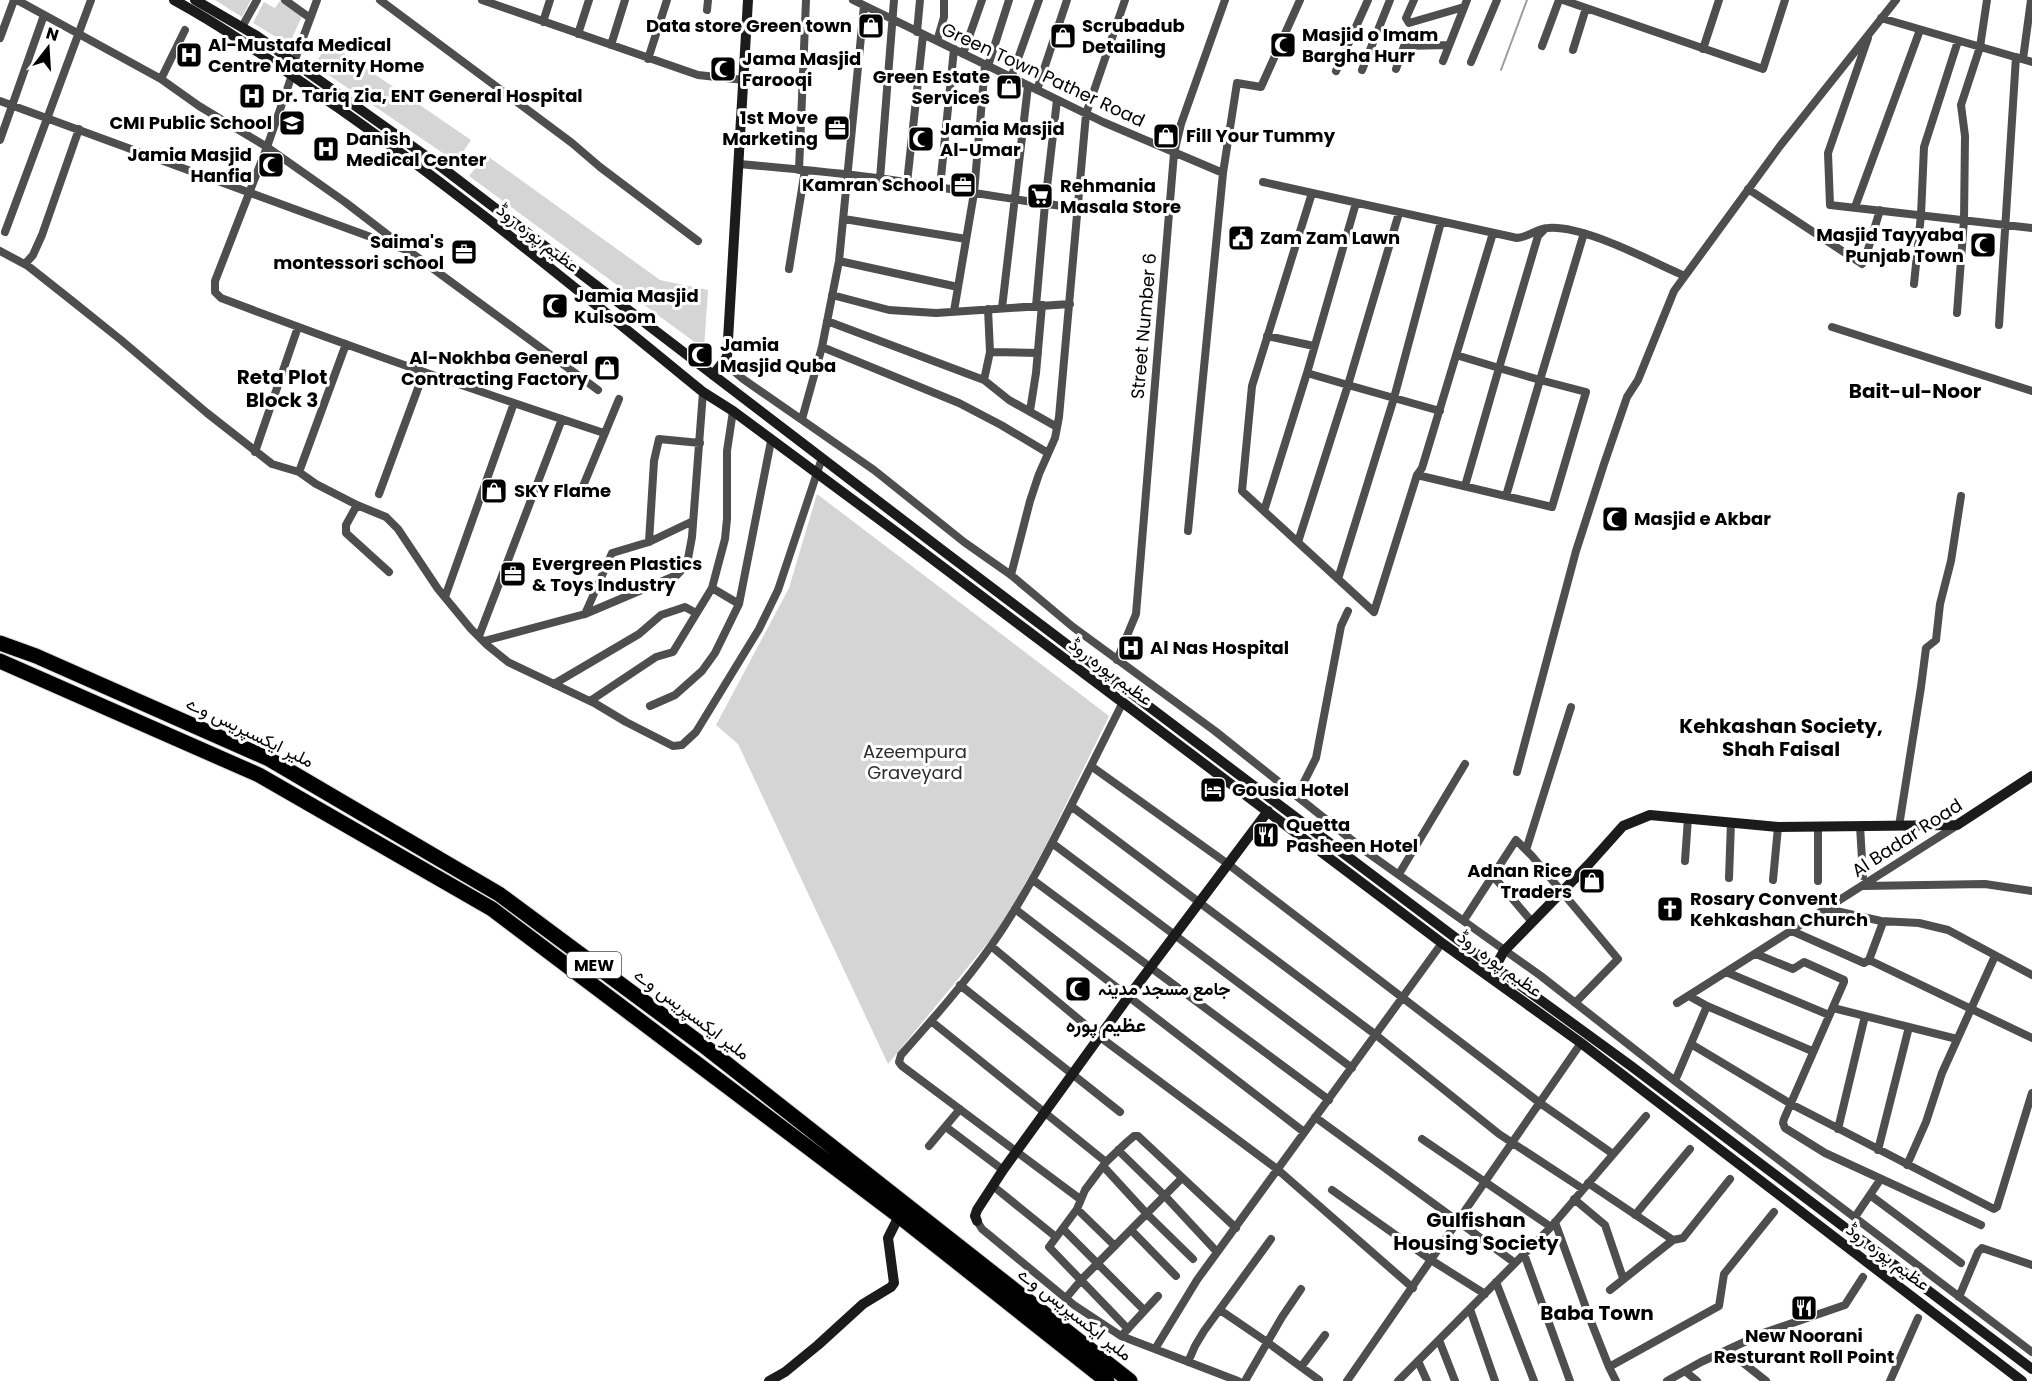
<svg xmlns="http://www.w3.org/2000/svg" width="2032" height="1381" font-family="Poppins,Vazirmatn,sans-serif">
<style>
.green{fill:#d5d5d5}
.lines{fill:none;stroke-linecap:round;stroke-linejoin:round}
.stream{stroke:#9c9c9c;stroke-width:2}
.highway-casing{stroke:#dbdbdb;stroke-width:17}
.street{stroke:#4e4e4e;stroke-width:8}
.secondary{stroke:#1b1b1b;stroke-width:10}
.highway{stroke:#000;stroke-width:15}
.labels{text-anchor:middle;stroke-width:6;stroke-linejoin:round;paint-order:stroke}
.shield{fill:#fff;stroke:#4c4c4c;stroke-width:1.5}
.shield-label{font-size:16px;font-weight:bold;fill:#000}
.poi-label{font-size:18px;font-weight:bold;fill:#000;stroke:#fff;text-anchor:start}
.street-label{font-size:18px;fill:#000;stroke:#fff}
.park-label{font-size:18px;fill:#2c2c2c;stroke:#fff}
.neighbourhood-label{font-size:20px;font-weight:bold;fill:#000;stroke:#fff}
</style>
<rect width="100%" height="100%" fill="#fff"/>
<path class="green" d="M 215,0 L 251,0 L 242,17 Z
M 280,1 L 302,16 L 289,45 L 253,23 L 264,2 L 275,8 Z
M 329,43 L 471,140 L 456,162 L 314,65 Z
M 486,155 L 660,280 L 708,290 L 704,349 L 469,176 Z
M 817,494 L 1109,716 L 1047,843 L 1007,917 L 1000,928 L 888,1064 L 738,744 L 716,725 L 789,588 Z"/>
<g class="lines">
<path class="stream" d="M 1501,70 L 1527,0"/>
<defs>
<path id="highway" d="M 0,643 L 36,656 L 269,759 L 499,894 L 708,1049 L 1130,1381
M 0,661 L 259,775 L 492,909 L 899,1216 L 1107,1381"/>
</defs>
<use href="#highway" class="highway-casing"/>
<path class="street" d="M 17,0 L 161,79 L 199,106 L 267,147 L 345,202 L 401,245
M 285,0 L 310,18
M 380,0 L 572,143 L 600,167 L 698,241
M 482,0 L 698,75 L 744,80
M 853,0 L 1103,122 L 1223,173
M 1414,0 L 1406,18 L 1409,23 L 1464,7
M 1563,0 L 1763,69 L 1785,0
M 707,10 L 708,0
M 1881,18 L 2032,62
M 543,22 L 550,0
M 242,27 L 257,0
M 917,32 L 920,0
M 578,34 L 589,0
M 0,38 L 14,0
M 1868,38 L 1828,153 L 1830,205 L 2032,228
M 937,41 L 944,17 L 944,0
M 611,45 L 625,0
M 1542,46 L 1559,0
M 1703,49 L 1719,0
M 1573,50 L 1586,8
M 963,54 L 982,0
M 648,59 L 667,0
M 2023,59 L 2031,0
M 1443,61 L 1467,0
M 294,62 L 317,0
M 1471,62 L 1497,0
M 988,66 L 1009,0
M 1396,69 L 1404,46 L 1449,45
M 1362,70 L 1390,0
M 1336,71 L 1368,0
M 292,75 L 267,147 L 215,281 L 215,292 L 221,298 C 348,346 476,391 604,433
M 1011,78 L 1039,0
M 161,79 L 185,30
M 1037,90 L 1067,0
M 0,101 L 409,251 L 598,390
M 0,140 L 44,15
M 739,164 C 785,168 831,172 877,178 C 944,187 1011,200 1078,208
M 799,170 L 806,0
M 880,179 L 894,0
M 1263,182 L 1517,238 C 1529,237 1538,228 1548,228 C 1584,225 1650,261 1685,276
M 907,183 L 923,35
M 940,187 L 954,49
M 1748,189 L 1862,264
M 1312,193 L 1252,386 L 1242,491 L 1374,612 L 1417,475 L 1422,468 L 1493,233
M 1855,207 L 1920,30
M 1399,213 L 1348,385 L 1440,411
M 844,219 L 966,239
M 5,232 L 91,0
M 0,251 L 28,266 L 71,300 L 121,340 L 207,413 L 272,464 L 299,472 L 316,484 L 357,505 L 386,517 L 398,529 L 438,589 L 471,629 L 487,645 L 508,662 L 596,704 L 626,722 L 673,746 L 682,745 L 696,732 L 759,629 L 778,590 L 822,458
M 1866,256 L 1880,210
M 839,261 L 958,287
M 25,264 L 33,255 L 42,235 L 79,129
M 789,269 L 805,170
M 1914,284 L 1921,215 L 1924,147 L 1958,41
M 832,295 L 889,310 L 936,313 L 1070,304
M 1036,306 L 1045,204 L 1057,100
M 1002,308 L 1028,86
M 954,311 L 974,193 L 985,65
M 1957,313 L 1964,220 L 1965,136 L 1961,105 L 1980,47 L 1987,0
M 827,321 L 984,380 L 1009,400 L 1057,427
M 1999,325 L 2016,57
M 1832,327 L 2032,391
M 1267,336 L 1314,346
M 822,347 L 959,403 L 1001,425 L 1048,453
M 990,352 L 1038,353
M 1456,355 L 1499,368 L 1465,486
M 727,357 L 736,373 L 743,379 L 874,470 L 964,542 L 1011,575 L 1073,627 L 1215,731 L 1368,853 L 1541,976 L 1675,1081 L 2032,1352
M 984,380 L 990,352 L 988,309
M 1030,411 L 1036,373 L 1042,305
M 802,419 L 822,347 L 839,261 L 864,6
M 255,452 L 298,327
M 299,472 L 346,344
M 1417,475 L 1552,507 L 1586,392 L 1540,380 L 1584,233
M 581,491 L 619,399
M 379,494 L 424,372
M 1506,496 L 1540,380 L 1499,368 L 1538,236 L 1544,230
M 357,505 L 346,525 L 346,533 L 389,572
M 1264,511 L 1307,373
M 1188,531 L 1223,173 L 1237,83 L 1261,87 L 1300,0
M 649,542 L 654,461 L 659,439 L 700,443
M 1298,542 L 1348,385 L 1307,373 L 1356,203
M 1011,575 L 1030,501 L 1039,474 L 1055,438 L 1059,417 L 1086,114 L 1125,0
M 1338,579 L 1394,398 L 1441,222
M 712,588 L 739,604
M 445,597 L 514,403
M 585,614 L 612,553 L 649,542 L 693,521
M 479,636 L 562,419
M 484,641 L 585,614 L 677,575 L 687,564 L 692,537 L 703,392
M 1117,660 L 1136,614 L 1174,153 L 1181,124 L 1225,0
M 554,684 L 639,634 L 661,615 L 685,607 L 696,613
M 590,701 L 656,657 L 673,652 L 712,588 L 725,539 L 727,519 L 727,451 L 733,411
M 1123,702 L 1091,766 L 1228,864 L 1540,1103 L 1613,1154
M 650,706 L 675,695 L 702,671 L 715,653 L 739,604 L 771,441
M 1517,772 L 1576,551 L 1604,464 L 1627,397 L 1638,380 L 1674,291 L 1780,146 L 1896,0
M 1297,796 L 1316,758 L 1341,626 L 1348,611
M 1071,806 L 1376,1035 L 1499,1134 L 1583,1189
M 1860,826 L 1863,876
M 1899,826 L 1921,687 L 1926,648 L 1936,640 L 1940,604 L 1951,561 L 1961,496
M 1052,843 L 1352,1068
M 1526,850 L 1571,707
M 1685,861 L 1688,818
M 1399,874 L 1465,764
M 1494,877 L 1532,922
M 1729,878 L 1731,822
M 1033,880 L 1329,1100
M 1773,880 L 1778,827
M 1818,881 L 1818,827
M 1864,886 L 1985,884 L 2032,891
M 1015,909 L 1304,1132
M 1827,909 L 1881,921 L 1919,923 L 1948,930 L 2032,975
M 1464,920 L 1516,840 L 1532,856 L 1618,959 L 1575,1003
M 1792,931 L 1864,963 L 1869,960 L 1882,925 L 1881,921
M 991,946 L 1100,1037 L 1277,1169 L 1413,1288
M 1756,954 L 1793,969 L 1804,962 L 1844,980 L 1844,982 L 1784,1119 L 1783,1123 L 1785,1128 L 1825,1153 L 1981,1225
M 1869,960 L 2032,1038
M 1726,972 L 1829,1015
M 960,985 L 1120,1112
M 1689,996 L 1707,1006 L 1812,1051
M 1677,1003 L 1956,826
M 1833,1008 L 1957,1039
M 931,1021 L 1106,1162
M 1691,1044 L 1791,1104 L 1994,1209 L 1997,1207 L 2032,1093
M 1675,1081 L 1707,1006
M 1315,1117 L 1515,1263
M 946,1127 L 1003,1170
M 1838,1129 L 1865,1016
M 1422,1139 L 1551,1227
M 929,1146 L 960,1109
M 1118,1150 L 1165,1196 L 1217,1252
M 1878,1150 L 1909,1027
M 1907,1165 L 1926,1122 L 1942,1073 L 1995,956
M 1103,1166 L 1147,1214 L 1193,1259
M 1588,1183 L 1673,1240 L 1683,1238 L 1730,1179
M 993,1186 L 1056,1237
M 1332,1190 L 1431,1260 L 1485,1294
M 1870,1195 L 1961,1263
M 1080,1199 L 902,1066 L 899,1062 L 901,1055 C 932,1020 964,984 991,946 C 1031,889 1060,827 1091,766
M 1574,1199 L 1605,1225 L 1623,1278
M 1077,1209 L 1115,1246
M 1635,1215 L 1690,1149
M 1855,1217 L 1880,1180
M 977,1221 L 982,1229 L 1074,1305 L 1121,1336 L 1238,1381
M 1555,1222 L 1590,1319 L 1609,1367 L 1719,1306 L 1724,1274 L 1774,1212
M 1063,1229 L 1144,1310
M 1131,1230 L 1176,1276
M 1524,1254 L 1570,1381
M 1496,1282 L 1534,1381
M 1610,1290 L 1673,1240
M 1959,1297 L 1978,1252 L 1982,1248 L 2032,1265
M 1066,1298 L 1082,1279 L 1182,1178
M 1470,1309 L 1495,1381
M 1220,1310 L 1267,1342 L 1319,1380
M 1128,1329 L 1049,1247 L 1077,1209 L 1085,1190 L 1106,1162 L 1127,1142 L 1134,1136 L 1138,1136 L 1236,1228
M 1124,1333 L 1158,1296
M 1439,1340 L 1455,1381
M 1155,1349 L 1197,1280 L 1442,943
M 1727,1350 L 1766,1381
M 1418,1361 L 1427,1381
M 1188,1362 L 1195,1346 L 1204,1331 L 1271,1239
M 1301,1367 L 1325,1335
M 1609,1367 L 1616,1381
M 1685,1371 L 1697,1381
M 1245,1381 L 1282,1317 L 1301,1289
M 1347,1381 L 1581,1043
M 1398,1381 L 1551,1227 L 1646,1116
M 1667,1381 L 1701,1362 L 1766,1332 L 1845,1305 L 1863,1277
M 1890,1381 L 1918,1318"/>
<path class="secondary" d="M 174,0 C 231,31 284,70 337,107 C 464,196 583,294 703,392 L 733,411 L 899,534 L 1442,943 L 1581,1043 L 2022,1381
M 195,0 L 257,36 L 440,166 L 946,553 L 1246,780 L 1473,951 L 1631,1066 L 2032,1369
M 713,375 L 727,357 L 748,0
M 1495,967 L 1504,951 L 1589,864 L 1623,826 L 1650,815 L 1778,827 L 1957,825 L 2032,776
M 977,1221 L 975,1216 L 977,1210 L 1003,1170 L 1129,996 L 1268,811
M 769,1381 L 785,1372 L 818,1345 L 863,1304 L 891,1287 L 894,1283 L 888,1238 L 899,1216"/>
<use href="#highway" class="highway"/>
</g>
<defs>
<symbol id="shop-square" viewBox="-11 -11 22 22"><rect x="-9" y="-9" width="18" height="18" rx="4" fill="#000" stroke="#fff"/><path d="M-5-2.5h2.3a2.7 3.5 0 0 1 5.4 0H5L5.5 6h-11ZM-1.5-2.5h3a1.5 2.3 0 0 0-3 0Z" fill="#fff"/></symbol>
<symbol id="mosque-square" viewBox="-11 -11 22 22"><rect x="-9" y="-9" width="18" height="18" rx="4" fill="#000" stroke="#fff"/><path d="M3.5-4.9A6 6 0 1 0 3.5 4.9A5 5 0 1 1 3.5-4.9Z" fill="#fff"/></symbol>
<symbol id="hospital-square" viewBox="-11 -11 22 22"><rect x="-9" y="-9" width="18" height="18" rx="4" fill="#000" stroke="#fff"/><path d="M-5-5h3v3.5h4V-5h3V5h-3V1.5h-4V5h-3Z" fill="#fff"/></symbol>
<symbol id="school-square" viewBox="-11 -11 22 22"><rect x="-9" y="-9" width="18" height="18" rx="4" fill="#000" stroke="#fff"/><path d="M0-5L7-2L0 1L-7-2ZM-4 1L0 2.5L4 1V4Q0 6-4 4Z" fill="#fff"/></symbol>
<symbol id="office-square" viewBox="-11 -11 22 22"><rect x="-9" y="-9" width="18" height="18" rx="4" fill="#000" stroke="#fff"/><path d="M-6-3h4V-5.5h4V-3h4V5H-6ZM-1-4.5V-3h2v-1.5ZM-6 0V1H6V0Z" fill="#fff"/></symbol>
<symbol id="supermarket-square" viewBox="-11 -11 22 22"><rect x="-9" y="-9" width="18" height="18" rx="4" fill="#000" stroke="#fff"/><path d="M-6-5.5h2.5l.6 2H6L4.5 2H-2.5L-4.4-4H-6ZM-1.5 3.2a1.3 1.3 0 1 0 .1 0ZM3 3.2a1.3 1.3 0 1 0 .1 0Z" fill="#fff"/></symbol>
<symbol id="civic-square" viewBox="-11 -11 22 22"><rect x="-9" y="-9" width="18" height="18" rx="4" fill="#000" stroke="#fff"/><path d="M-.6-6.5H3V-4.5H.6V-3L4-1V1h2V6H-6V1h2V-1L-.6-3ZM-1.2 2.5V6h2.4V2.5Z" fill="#fff"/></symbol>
<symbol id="hotel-square" viewBox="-11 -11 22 22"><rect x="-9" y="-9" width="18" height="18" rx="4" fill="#000" stroke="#fff"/><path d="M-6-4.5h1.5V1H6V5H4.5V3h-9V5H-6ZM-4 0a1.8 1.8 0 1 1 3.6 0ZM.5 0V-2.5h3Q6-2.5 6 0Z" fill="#fff"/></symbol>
<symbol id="restaurant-square" viewBox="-11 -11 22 22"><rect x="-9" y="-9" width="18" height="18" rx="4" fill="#000" stroke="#fff"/><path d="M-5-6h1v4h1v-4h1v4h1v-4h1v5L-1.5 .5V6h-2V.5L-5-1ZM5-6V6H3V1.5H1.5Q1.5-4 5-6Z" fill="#fff"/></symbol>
<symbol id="church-square" viewBox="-11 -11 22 22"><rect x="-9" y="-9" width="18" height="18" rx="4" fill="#000" stroke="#fff"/><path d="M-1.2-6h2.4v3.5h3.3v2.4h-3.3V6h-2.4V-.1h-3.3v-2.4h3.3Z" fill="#fff"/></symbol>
</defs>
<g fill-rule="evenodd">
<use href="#shop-square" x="856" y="11" width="30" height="30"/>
<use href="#shop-square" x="1048" y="21" width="30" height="30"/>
<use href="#mosque-square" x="1268" y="30" width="30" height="30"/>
<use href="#hospital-square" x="174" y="40" width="30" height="30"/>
<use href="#mosque-square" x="708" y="54" width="30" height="30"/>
<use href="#shop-square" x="994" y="72" width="30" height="30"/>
<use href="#hospital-square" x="237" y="81" width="30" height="30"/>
<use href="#school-square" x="277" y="108" width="30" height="30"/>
<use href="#office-square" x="822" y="113" width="30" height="30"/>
<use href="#shop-square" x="1151" y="121" width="30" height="30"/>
<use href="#mosque-square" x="906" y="124" width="30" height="30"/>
<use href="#hospital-square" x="311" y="134" width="30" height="30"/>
<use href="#mosque-square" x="256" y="150" width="30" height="30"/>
<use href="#office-square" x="948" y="170" width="30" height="30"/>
<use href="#supermarket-square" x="1025" y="181" width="30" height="30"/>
<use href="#civic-square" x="1226" y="223" width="30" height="30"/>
<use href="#mosque-square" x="1968" y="230" width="30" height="30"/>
<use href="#office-square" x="449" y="237" width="30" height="30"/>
<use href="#mosque-square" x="540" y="291" width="30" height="30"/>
<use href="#mosque-square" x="685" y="340" width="30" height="30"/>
<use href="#shop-square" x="592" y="353" width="30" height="30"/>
<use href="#shop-square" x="479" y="476" width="30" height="30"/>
<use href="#mosque-square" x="1600" y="504" width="30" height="30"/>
<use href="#office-square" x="498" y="559" width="30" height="30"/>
<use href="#hospital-square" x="1116" y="633" width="30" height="30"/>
<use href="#hotel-square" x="1198" y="775" width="30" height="30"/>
<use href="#restaurant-square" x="1251" y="820" width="30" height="30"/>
<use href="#shop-square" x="1577" y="866" width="30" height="30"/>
<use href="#church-square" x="1655" y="894" width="30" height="30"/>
<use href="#mosque-square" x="1063" y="974" width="30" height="30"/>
<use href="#restaurant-square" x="1789" y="1293" width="30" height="30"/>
</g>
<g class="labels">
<rect class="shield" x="567" y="952" width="54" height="26" rx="4.5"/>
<g class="shield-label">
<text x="594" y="971">MEW</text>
</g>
<g class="poi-label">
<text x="852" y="32" text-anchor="end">Data store Green town</text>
<text x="1082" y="32">Scrubadub<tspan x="1082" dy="21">Detailing</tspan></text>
<text x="1302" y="41">Masjid o Imam<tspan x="1302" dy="21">Bargha Hurr</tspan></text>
<text x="208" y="51">Al-Mustafa Medical<tspan x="208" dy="21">Centre Maternity Home</tspan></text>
<text x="742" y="65">Jama Masjid<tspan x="742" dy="21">Farooqi</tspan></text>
<text x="990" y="83" text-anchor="end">Green Estate<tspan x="990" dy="21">Services</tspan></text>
<text x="272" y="102">Dr. Tariq Zia, ENT General Hospital</text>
<text x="818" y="124" text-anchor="end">1st Move<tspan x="818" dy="21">Marketing</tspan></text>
<text x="272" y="129" text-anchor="end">CMI Public School</text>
<text x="940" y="135">Jamia Masjid<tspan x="940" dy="21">Al-Umar</tspan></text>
<text x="1186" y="142">Fill Your Tummy</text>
<text x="346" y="145">Danish<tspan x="346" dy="21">Medical Center</tspan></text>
<text x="252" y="161" text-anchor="end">Jamia Masjid<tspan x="252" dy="21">Hanfia</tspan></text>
<text x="944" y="191" text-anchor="end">Kamran School</text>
<text x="1060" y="192">Rehmania<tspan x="1060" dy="21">Masala Store</tspan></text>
<text x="1964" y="241" text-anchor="end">Masjid Tayyaba<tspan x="1964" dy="21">Punjab Town</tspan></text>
<text x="1260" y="244">Zam Zam Lawn</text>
<text x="444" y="248" text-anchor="end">Saima's<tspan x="444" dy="21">montessori school</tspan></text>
<text x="574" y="302">Jamia Masjid<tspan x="574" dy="21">Kulsoom</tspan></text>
<text x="720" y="351">Jamia<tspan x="720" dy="21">Masjid Quba</tspan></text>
<text x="588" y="364" text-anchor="end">Al-Nokhba General<tspan x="588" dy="21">Contracting Factory</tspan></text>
<text x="514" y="497">SKY Flame</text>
<text x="1634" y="525">Masjid e Akbar</text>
<text x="532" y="570">Evergreen Plastics<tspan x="532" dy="21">&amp; Toys Industry</tspan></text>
<text x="1150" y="654">Al Nas Hospital</text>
<text x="1232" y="796">Gousia Hotel</text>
<text x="1286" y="831">Quetta<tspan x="1286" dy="21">Pasheen Hotel</tspan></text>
<text x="1572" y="877" text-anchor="end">Adnan Rice<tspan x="1572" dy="21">Traders</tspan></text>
<text x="1690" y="905">Rosary Convent<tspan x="1690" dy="21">Kehkashan Church</tspan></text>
<text x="1098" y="995">جامع مسجد مدینہ</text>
<text x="1804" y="1342" text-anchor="middle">New Noorani<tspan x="1804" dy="21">Resturant Roll Point</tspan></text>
</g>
<g class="street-label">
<text transform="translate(1043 75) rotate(25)" y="6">Green Town Pather Road</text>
<text transform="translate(538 238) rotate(38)" y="6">عظیم پورہ روڈ</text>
<text transform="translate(1144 326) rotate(-85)" y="6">Street Number 6</text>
<text transform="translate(1111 672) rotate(37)" y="6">عظیم پورہ روڈ</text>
<text transform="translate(250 732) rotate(26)" y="6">ملیر ایکسپریس وے</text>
<text transform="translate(1907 838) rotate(-33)" y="6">Al Badar Road</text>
<text transform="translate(1500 964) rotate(36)" y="6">عظیم پورہ روڈ</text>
<text transform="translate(692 1014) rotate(37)" y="6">ملیر ایکسپریس وے</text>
<text transform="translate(1888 1257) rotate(37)" y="6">عظیم پورہ روڈ</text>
<text transform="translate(1075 1314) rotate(38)" y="6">ملیر ایکسپریس وے</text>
</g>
<g class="park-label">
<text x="915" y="758">Azeempura<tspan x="915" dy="21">Graveyard</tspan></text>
</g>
<g class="neighbourhood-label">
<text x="282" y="384">Reta Plot<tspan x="282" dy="23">Block 3</tspan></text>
<text x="1915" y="398">Bait-ul-Noor</text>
<text x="1781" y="733">Kehkashan Society,<tspan x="1781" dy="23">Shah Faisal</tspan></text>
<text x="1106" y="1032">عظیم پورہ</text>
<text x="1476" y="1227">Gulfishan<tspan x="1476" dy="23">Housing Society</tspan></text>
<text x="1597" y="1320">Baba Town</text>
</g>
</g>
<g transform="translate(48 48) rotate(17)" stroke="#ffffff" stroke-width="4.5" paint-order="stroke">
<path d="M0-4.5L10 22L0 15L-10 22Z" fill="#000000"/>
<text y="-9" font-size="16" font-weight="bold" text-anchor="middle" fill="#000000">N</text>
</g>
</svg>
